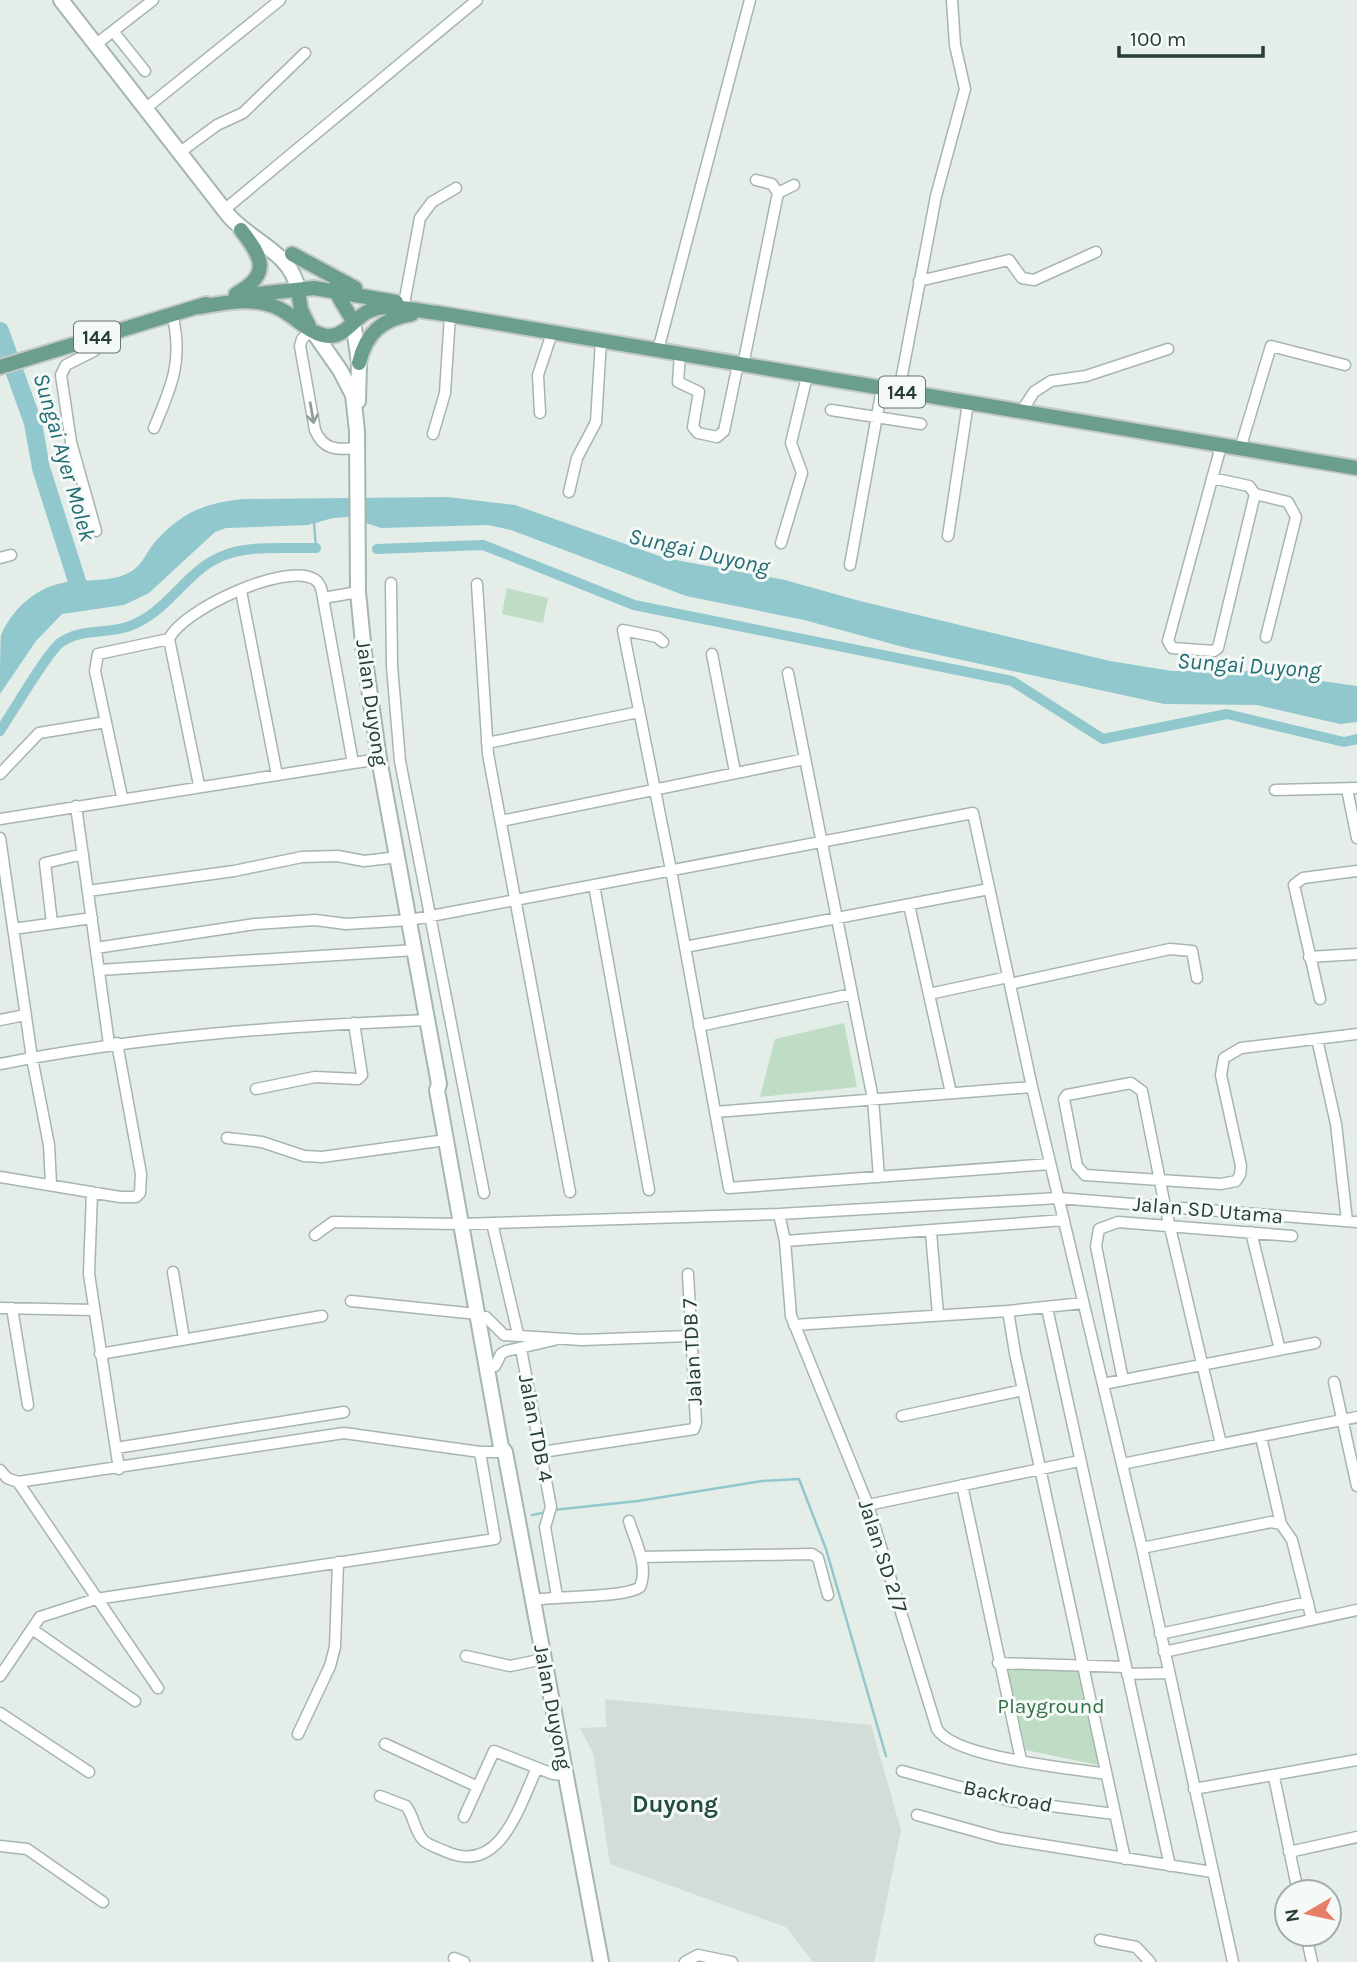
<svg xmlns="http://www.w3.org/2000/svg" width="1357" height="1962" font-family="Karla,sans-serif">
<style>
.built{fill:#d3dcd7}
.green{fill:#bfdcc5}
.water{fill:#91c8cd}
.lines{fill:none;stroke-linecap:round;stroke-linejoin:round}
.stream{stroke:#91c8cd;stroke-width:2.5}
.canal{stroke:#91c8cd;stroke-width:10}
.river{stroke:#91c8cd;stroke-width:18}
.minor-casing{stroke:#a7b5af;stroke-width:13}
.secondary-casing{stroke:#a3b7af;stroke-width:18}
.primary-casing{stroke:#c2c9c6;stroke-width:18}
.minor{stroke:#fff;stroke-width:10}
.secondary{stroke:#fff;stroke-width:14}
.primary{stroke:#6c9e8e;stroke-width:14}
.oneway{stroke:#929e9a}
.labels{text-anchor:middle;stroke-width:6;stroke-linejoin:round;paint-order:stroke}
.shield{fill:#f5f9f7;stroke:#63756f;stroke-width:2}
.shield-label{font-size:19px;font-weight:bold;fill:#253d35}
.street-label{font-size:21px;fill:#253d35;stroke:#f5f9f7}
.park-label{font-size:21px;fill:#327146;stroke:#f5f9f7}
.water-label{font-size:23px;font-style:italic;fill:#236d75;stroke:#f5f9f7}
.quarter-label{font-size:24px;font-weight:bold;fill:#224e40;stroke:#f5f9f7}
</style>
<rect width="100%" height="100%" fill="#e4ede8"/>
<path class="built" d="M 605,1699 L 871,1725 L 901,1830 L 874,1962 L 813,1962 L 786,1927 L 610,1864 L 593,1753 L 580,1728 L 606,1727 Z"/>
<path class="green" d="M 507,588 L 548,598 L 543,623 L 502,614 Z
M 844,1023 L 857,1087 L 760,1097 L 775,1039 Z
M 1006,1668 L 1080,1670 L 1098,1765 L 1026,1750 Z"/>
<path class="water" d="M 448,497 L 515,505 L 665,558 L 785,580 L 860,601 L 1110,661 L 1172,671 L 1252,671 L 1357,686 L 1357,722 L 1340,724 L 1257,705 L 1164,704 L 907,648 L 804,620 L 686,596 L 511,530 L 488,525 L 381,528 L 348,517 L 333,518 L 308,525 L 226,528 L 215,532 L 149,593 L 124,605 L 62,614 L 36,641 L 0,694 C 0,678 0,650 1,635 C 15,604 41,584 74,581 C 93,580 116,581 132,571 C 143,564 147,551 155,542 C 182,512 205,503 243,499 Z"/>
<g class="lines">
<path class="stream" d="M 314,523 L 316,548
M 553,1510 L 638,1501 L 762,1481 L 799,1479 L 826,1549 L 886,1756
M 532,1515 L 547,1512"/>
<path class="canal" d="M 377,549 L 483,545 L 634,605 L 1012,681 L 1103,739 L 1227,714 L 1344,742 L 1357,739
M 0,731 C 12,713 47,653 60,643 C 80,628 105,634 127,627 C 168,613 184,573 220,557 C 248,544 286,549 316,548"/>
<path class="river" d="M 0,331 L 33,423 L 41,468 L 82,597"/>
<defs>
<path id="minor" d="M 113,31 L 145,71
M 95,45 L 153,0
M 145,109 L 280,0
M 179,153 L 217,125 L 243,113 L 305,53
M 756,180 L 772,184 L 778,193
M 224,210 L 477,0
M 919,281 L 1009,260 L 1022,278 L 1034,280 L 1096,252
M 404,304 L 420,218 L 432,202 L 456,188
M 312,330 L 302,339 L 300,346 L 315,430 C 323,450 337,450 357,448
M 658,350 L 750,0
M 680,354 L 678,382 L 699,392 L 693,427 L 698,433 L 717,437 L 724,431 L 738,364
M 743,365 L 778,193 L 794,185
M 899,391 L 936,196 L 965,89 L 955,45 L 952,0
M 831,410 L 921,424
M 1021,412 L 1034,392 L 1051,381 L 1086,376 L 1168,349
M 540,413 L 538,375 L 552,333
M 154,428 C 171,388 184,360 172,314
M 433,434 L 445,393 L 450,315
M 1240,449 L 1271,346 L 1345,365
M 1212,478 L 1249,486 L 1255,494 L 1218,648 L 1214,651 L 1172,648 L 1168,641 L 1221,446
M 569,492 L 577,458 L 596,422 L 601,341
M 1255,494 L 1288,502 L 1296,517 L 1266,637
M 96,531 L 71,442 L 61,375 L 66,365 L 94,351 L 98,337
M 948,536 L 968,403
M 781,543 L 802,473 L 791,443 L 807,376
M 0,558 L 11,555
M 850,565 L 882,388
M 391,583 L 392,666 L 400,761 L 484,1193
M 477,584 L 488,754 L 570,1192
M 241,591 L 277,775
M 323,598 L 353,763
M 169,639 L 199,785
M 663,642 L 657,637 L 623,630 L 671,870 L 729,1188 L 1050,1164
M 712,654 L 735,772
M 788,673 L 873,1099 L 879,1177
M 487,743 L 639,712
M 0,774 L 39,733 L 106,722
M 1347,789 L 1357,838
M 1275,790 L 1357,788
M 122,797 L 95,671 L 98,654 L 169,639 C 182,610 285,562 314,579 C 321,583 322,591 323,598 L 358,592
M 76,806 L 109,1044
M 0,819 L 379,759
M 501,821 L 805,759
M 0,838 L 32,1058 L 49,1145 L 51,1185
M 594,885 L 649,1190
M 88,891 L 234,871 L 302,857 L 338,856 L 364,861 L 398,857
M 909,905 L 951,1093
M 52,923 L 45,863 L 83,854
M 13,929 L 92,918
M 685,947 L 989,889
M 96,948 L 255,924 L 315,920 L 346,924 L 410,920 L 973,813 L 1032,1087 L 1142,1548 L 1233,1962
M 1309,957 L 1357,954
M 99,970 L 415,950
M 1010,984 L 1170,949 L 1192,951 L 1197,978
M 929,994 L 1008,977
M 1320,999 L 1294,885 L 1303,878 L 1357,871
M 0,1020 L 25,1015
M 699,1026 L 852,994
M 1317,1039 L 1336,1124 L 1347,1221
M 0,1064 C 141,1036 284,1026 428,1020
M 256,1089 L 315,1077 L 358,1079 L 362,1075 L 354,1023
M 715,1112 L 1032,1087
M 227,1138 L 262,1142 L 304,1156 L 322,1157 L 446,1140
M 0,1177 L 120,1197 L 136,1197 L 140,1193 L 141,1174 L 117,1043
M 92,1192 L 89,1274 L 119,1469
M 779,1214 L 785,1241 L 791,1316 L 868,1505 L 937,1729 C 954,1758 1071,1768 1106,1774
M 492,1223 L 518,1334
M 931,1232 L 938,1315
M 1251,1232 L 1280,1350
M 315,1235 L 333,1222 L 461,1224 L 779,1214 L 1058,1198 L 1357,1222
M 785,1241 L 1064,1220
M 173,1272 L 184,1339
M 351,1301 L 477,1314
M 0,1308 L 93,1310
M 12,1308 L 28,1405
M 1047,1308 L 1170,1866
M 1008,1311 L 1015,1353 L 1125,1859
M 486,1317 L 504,1335 L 582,1340 L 689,1336
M 794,1325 L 1008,1311 L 1083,1303
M 521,1349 L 551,1507 L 545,1527 L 557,1596
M 100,1354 L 322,1316
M 495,1366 L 501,1354 L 506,1351 L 554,1340
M 1123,1380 L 1096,1246 L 1099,1229 L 1118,1222 L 1292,1236
M 1334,1382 L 1357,1486
M 1103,1384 L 1315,1343
M 902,1416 L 1023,1390
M 1261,1437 L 1281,1524
M 1221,1444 L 1165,1206 L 1142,1091 L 1131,1083 L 1067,1095 L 1064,1099 L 1077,1166 L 1085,1175 L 1221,1184 L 1236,1181 L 1240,1175 L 1241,1166 L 1221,1075 L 1224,1058 L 1241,1048 L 1357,1034
M 116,1448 L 344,1412
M 542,1452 L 694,1429 L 696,1423 L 688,1274
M 1122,1464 L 1357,1417
M 0,1470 L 7,1478 L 18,1482 L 344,1433 L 480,1452 L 505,1452
M 18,1482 L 158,1688
M 962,1485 L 1021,1760
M 868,1505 L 1079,1461
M 1142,1548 L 1271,1522 L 1281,1524 L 1292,1540 L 1312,1620
M 641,1557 L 812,1554 L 818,1558 L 828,1595
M 533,1600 C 557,1596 625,1598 640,1587 C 649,1566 635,1541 629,1521
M 32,1629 L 135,1701
M 1160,1634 L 1308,1602
M 1164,1652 L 1357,1610
M 466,1656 L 510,1666 L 544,1659
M 998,1663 L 1125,1667
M 1127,1674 L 1169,1673
M 0,1676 L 40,1617 L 96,1599 L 495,1539 L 480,1452
M 0,1713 L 89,1772
M 298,1734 L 330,1666 L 335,1647 L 338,1562
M 385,1744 L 478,1787
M 902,1771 L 1011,1801 L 1115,1814
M 1274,1777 L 1298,1892
M 1194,1789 L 1357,1760
M 380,1796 L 406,1806 C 414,1816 414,1830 423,1840 C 429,1846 439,1848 447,1852 C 501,1875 519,1806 537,1768
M 917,1815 L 1000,1838 L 1212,1872
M 464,1817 L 494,1751 L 553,1774 L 566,1775
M 0,1846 L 27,1849 L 103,1902
M 1289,1852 L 1357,1837
M 1306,1934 L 1312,1962
M 1100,1940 L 1136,1947 L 1150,1962
M 454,1958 L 464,1962
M 685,1962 L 698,1955 L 732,1962"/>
<path id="secondary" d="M 61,0 L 229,216 C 252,242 292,253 298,290
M 353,321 L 359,363 L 358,401
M 312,330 L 340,370 L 353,395 L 357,431 L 358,592 L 364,653 L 379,759 L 439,1084 L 437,1090 L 501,1447 L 505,1452 L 601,1962"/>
<path id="primary" d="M 292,254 L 355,288
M 334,289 L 353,321
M 298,290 L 301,310 L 309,326
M 236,294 C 272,274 262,257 241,230
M 247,295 L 314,288 L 396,302
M 199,307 C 225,303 253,296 278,308 C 294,315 311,336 329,336 C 346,336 355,317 369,311 C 389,302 416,311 438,313 L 1357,468
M 359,363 C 366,333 382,319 412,314
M 0,367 L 206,304"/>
</defs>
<use href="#minor" class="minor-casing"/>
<use href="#secondary" class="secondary-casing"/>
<use href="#primary" class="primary-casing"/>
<use href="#minor" class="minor"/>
<use href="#secondary" class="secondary"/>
<use href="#primary" class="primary"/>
</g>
<defs><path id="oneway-shaft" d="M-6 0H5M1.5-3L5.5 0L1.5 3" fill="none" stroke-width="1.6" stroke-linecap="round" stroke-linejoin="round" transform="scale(1.75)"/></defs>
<use class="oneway" href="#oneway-shaft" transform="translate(312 413) rotate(80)"/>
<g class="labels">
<g class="shield">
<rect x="74" y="321.5" width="46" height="31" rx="5"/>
<rect x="879" y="376.5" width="46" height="31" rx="5"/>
</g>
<g class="shield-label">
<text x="97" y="344">144</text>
<text x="902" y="399">144</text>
</g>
<g class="street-label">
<text transform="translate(372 703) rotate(82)" y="7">Jalan Duyong</text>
<text transform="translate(1208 1210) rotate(5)" y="7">Jalan SD Utama</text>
<text transform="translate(692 1352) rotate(-93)" y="7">Jalan TDB 7</text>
<text transform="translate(536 1428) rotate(79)" y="7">Jalan TDB 4</text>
<text transform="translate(883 1556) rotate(72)" y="7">Jalan SD 2/7</text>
<text transform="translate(553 1707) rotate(79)" y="7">Jalan Duyong</text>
<text transform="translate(1008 1796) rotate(12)" y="7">Backroad</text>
</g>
<g class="park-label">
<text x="1051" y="1713">Playground</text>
</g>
<g class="water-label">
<text transform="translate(65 457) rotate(74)" y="8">Sungai Ayer Molek</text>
<text transform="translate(699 551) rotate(13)" y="8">Sungai Duyong</text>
<text transform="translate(1249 665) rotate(4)" y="8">Sungai Duyong</text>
</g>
<g class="quarter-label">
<text x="675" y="1812">Duyong</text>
</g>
</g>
<g transform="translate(1308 1913) rotate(261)"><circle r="33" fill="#f5f9f7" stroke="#a2aea9" stroke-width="2"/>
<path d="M0-5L12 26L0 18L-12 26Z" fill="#e77e68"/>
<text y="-10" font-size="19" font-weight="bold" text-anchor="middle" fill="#253d35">N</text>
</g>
<path d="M1119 46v10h144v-10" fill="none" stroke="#253d35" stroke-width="3.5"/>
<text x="1130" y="46" font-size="21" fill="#253d35" stroke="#f5f9f7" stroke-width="5" paint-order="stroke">100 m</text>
</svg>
